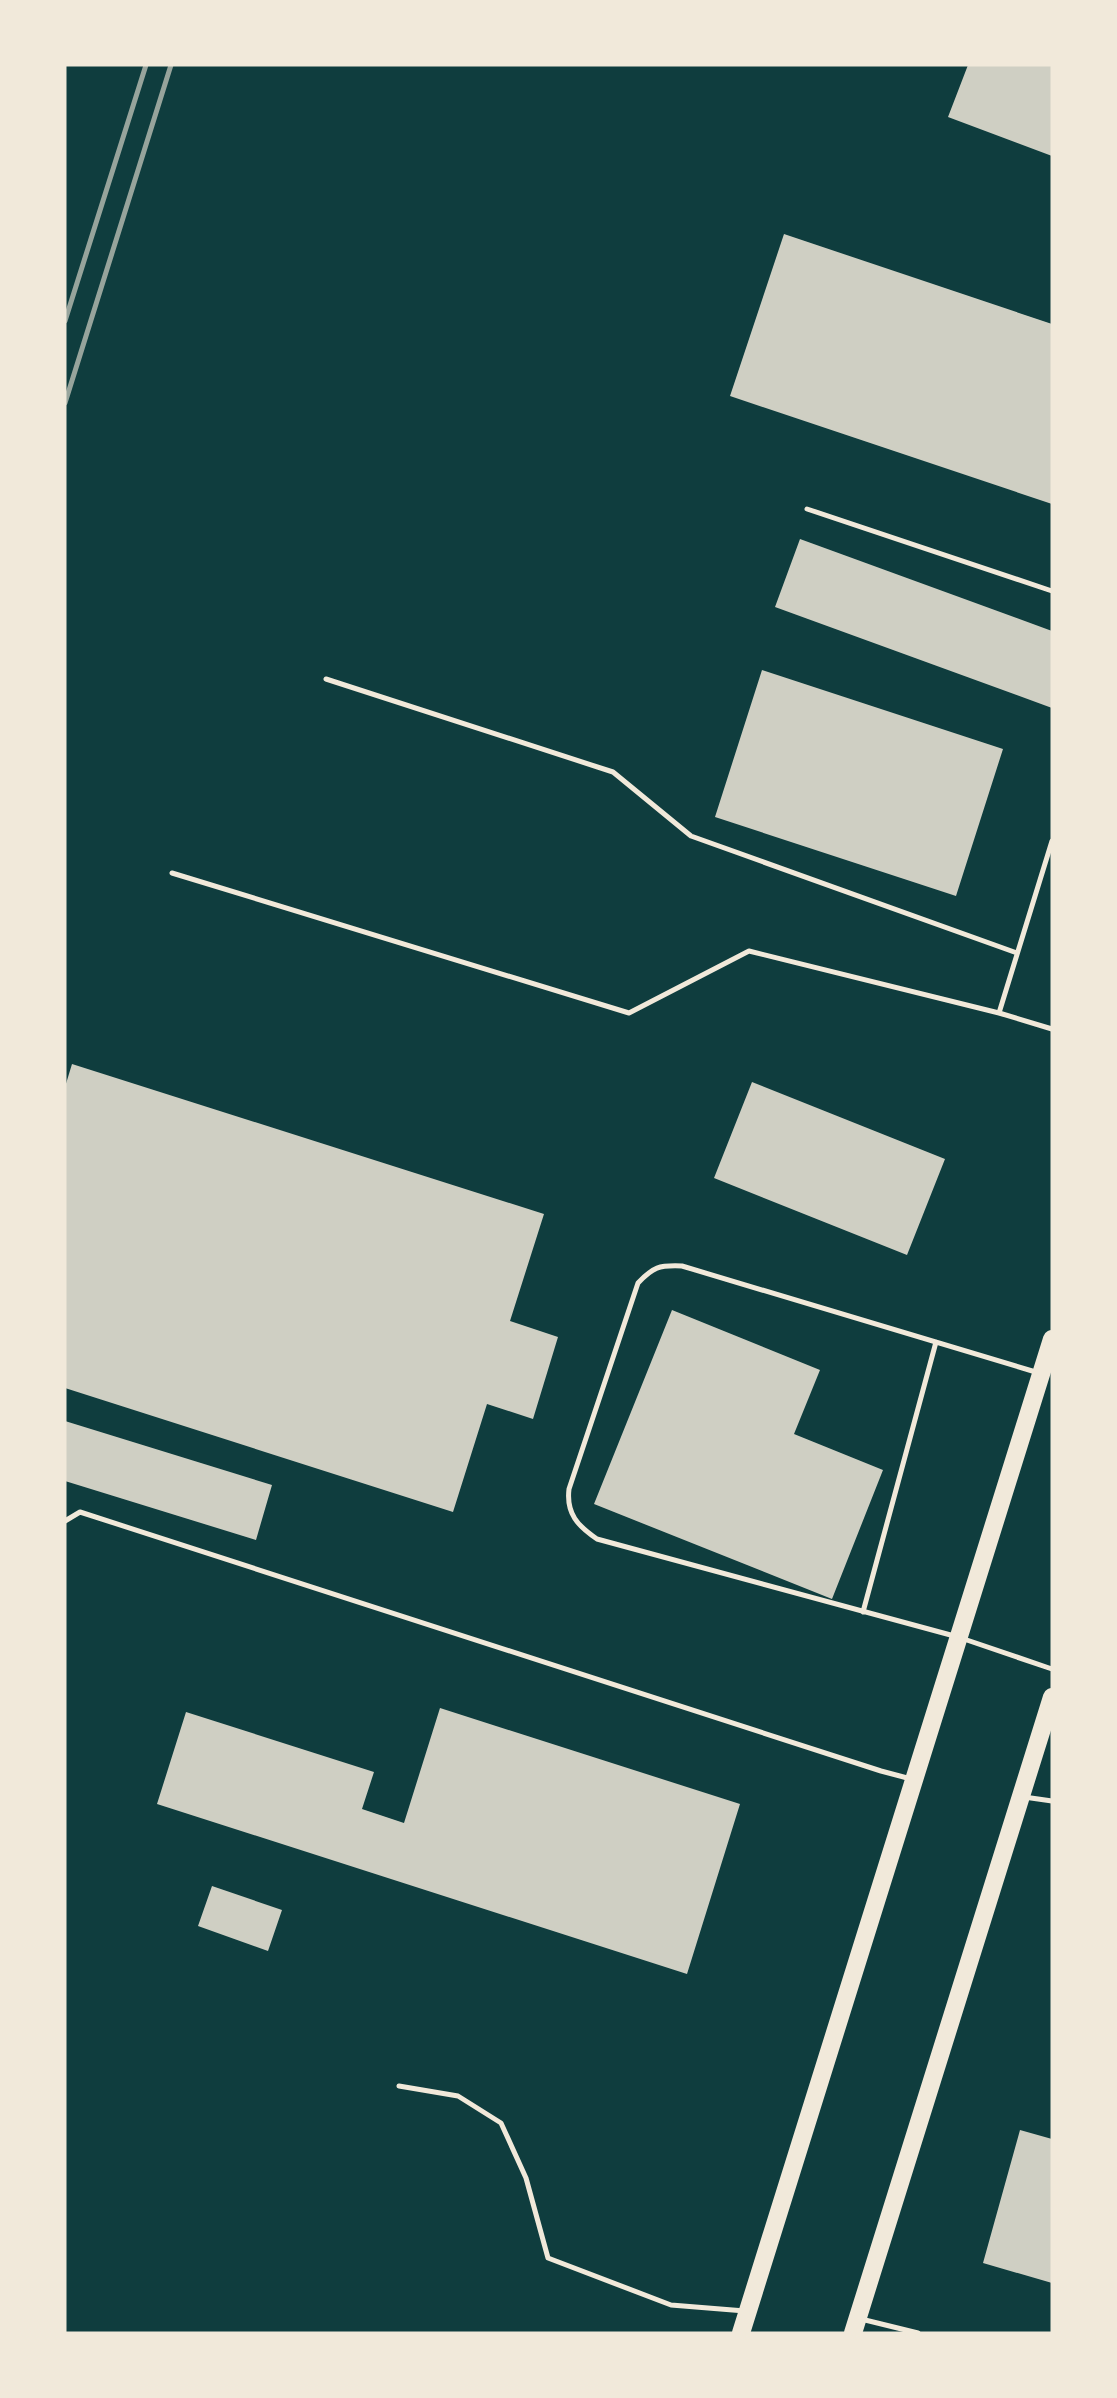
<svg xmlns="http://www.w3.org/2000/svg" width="1117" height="2398" font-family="'Archivo Narrow',sans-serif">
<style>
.building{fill:#cfcfc3}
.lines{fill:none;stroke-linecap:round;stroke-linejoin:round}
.service{stroke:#f1e9da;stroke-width:5}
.primary{stroke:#f1e9da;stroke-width:18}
.rail{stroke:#97a49c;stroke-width:5}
</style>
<rect width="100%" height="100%" fill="#0f3d3e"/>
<path class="building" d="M 968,65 L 1052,65 L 1052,156 L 948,117 Z
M 784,234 L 1052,324 L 1052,504 L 730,396 Z
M 800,539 L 1052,631 L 1052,708 L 775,607 Z
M 762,670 L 1003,749 L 956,896 L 715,817 Z
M 72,1064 L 544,1214 L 510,1321 L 558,1337 L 533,1419 L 487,1404 L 453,1512 L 65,1388 L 65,1087 Z
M 752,1082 L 945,1159 L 907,1255 L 714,1178 Z
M 672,1310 L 820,1370 L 794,1434 L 883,1470 L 832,1599 L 594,1504 Z
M 65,1421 L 272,1485 L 256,1540 L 65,1481 Z
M 440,1708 L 740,1804 L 687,1974 L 157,1804 L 186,1712 L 374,1772 L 362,1809 L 404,1823 Z
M 212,1886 L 282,1910 L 268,1951 L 198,1926 Z
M 1020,2130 L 1052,2139 L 1052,2283 L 983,2263 Z"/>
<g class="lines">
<path class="service" d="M 807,509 L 1052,591
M 326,679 L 613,772 L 691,836 L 1017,953
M 1052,841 L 999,1013 L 1052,1029
M 172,873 L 629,1013 L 749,951 L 999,1013
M 1039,1373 L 682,1266 C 659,1265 653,1267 638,1283 L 569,1489 C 566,1514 578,1526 597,1539 L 958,1637 L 1052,1669
M 65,1521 L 80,1512 L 881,1771 L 911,1779
M 863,1612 L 936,1342
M 1024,1797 L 1052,1801
M 399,2086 L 458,2096 L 501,2123 L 526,2178 L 548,2258 L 671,2305 L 745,2311
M 861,2319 L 918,2333"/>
<path class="primary" d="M 741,2333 L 1052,1339
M 853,2333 L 1052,1697"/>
<path class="rail" d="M 65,321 L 146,65
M 65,403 L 171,65"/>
</g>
<rect width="1117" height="2398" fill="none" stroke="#f1e9da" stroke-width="133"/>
</svg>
